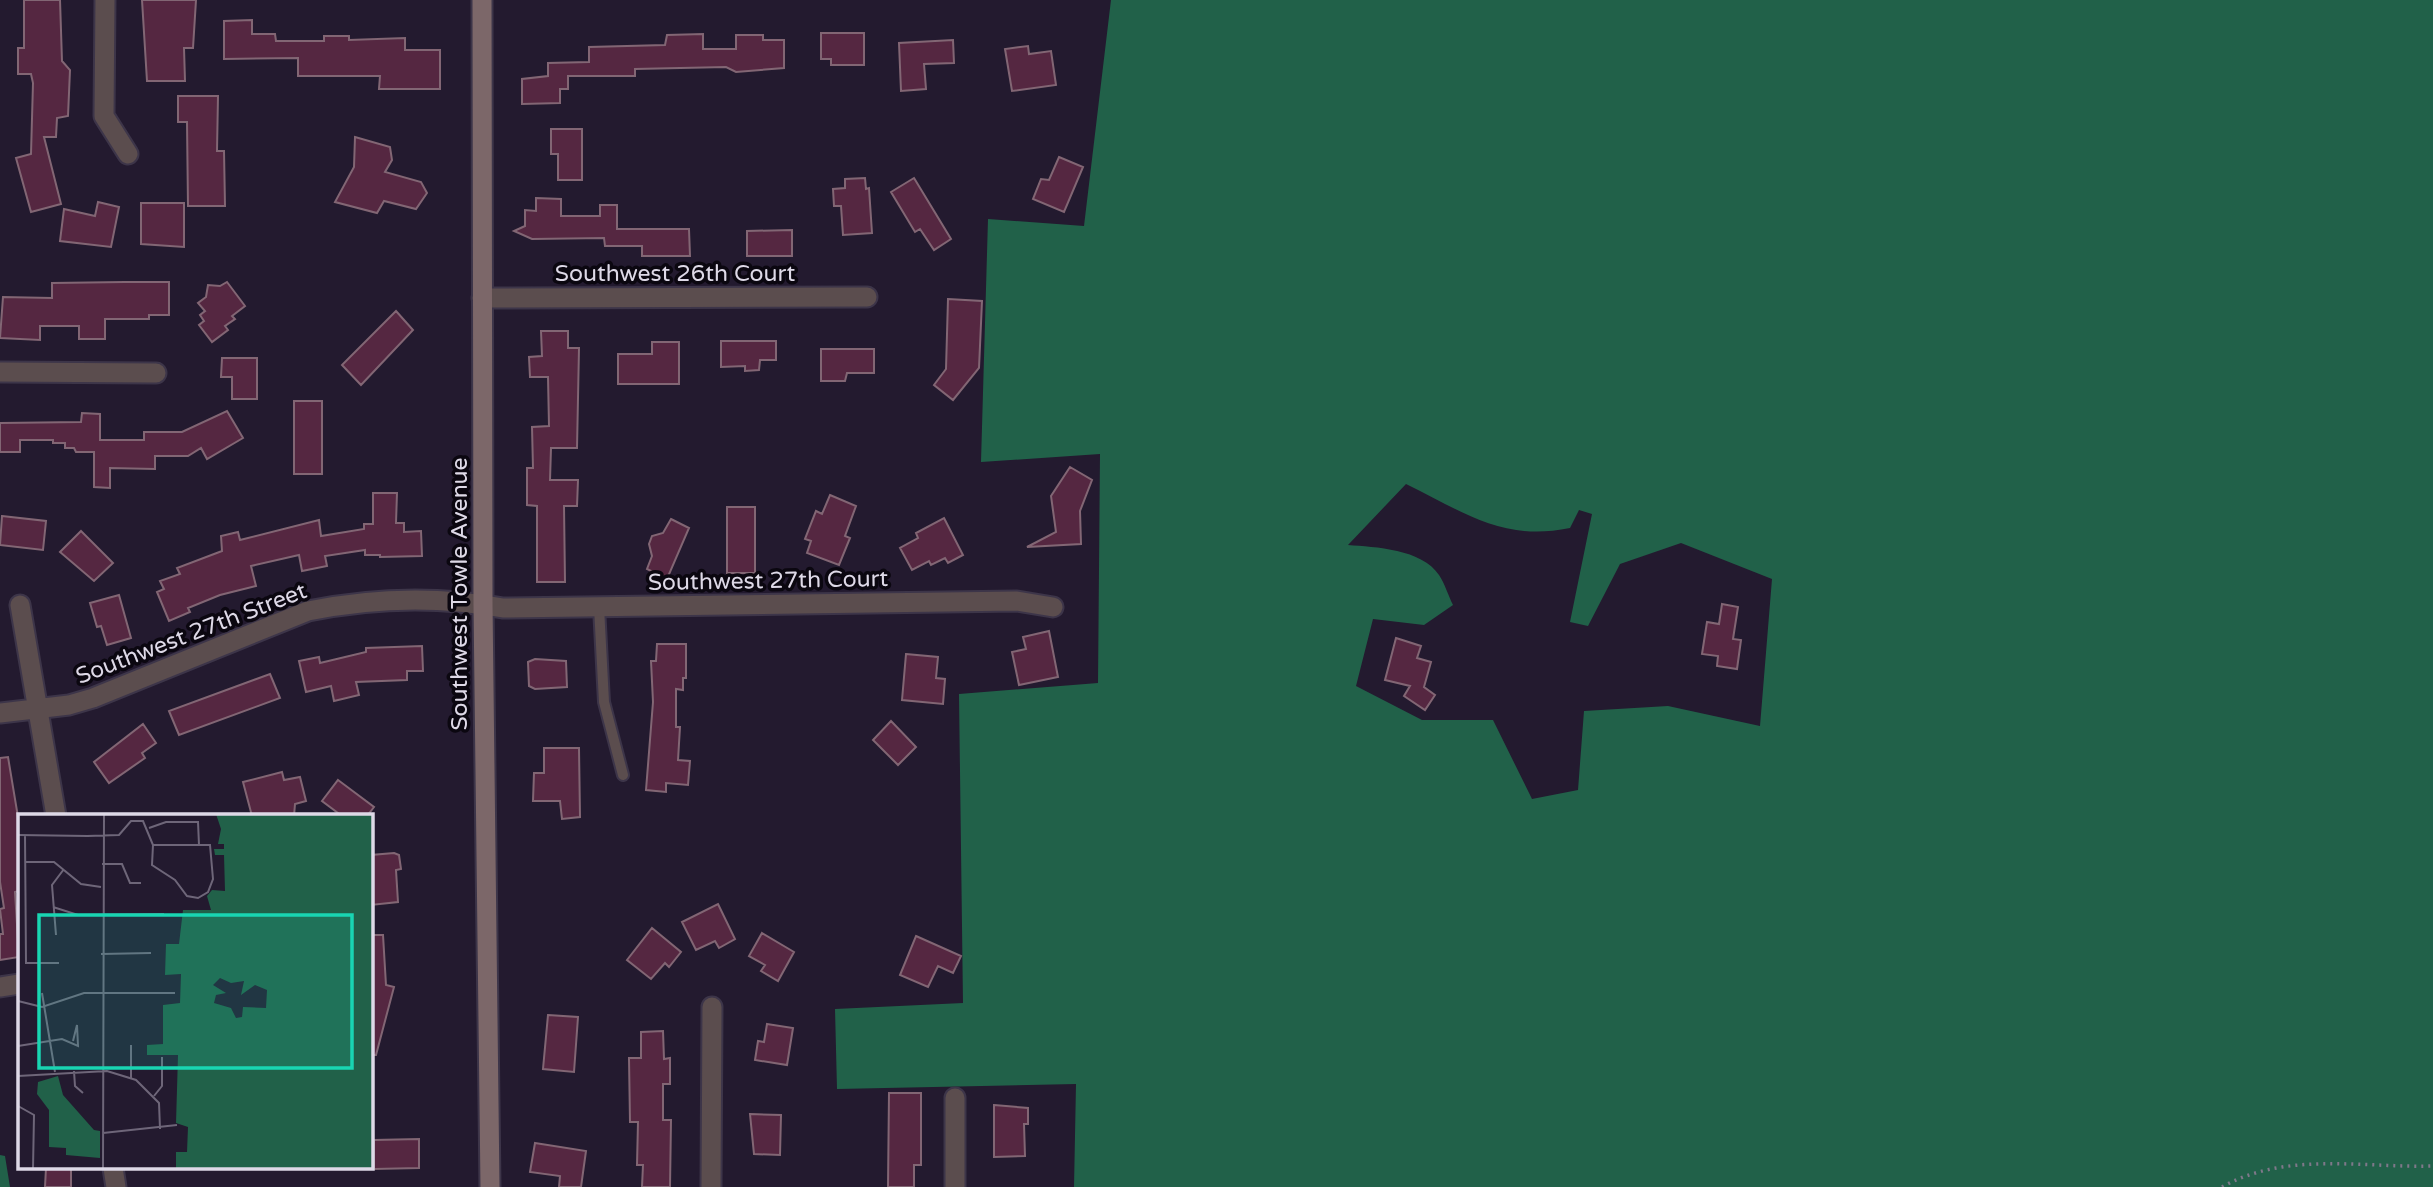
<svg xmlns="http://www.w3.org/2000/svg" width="2433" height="1187" font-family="'Varela Round',sans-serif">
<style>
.forest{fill:#216149;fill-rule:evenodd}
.building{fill:#552741;stroke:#826674;stroke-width:2}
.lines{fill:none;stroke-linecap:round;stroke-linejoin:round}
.service-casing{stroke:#3d3549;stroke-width:14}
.minor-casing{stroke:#3d3549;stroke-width:23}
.secondary-casing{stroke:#3d3549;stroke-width:23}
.path{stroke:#7f788a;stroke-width:3.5;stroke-dasharray:2 5;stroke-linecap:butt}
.service{stroke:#5b4d4e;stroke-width:10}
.minor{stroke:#5b4d4e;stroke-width:19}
.secondary{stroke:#7c6769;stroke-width:19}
.labels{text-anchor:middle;stroke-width:7;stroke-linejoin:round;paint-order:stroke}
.street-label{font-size:23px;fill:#ded9e7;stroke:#0b0710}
.inset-road{fill:none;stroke:#6e6679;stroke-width:2}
.view{fill:#19d5b2;fill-opacity:0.15;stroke:#19d5b2;stroke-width:3.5}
.inset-edge{fill:none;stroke:#ded9e7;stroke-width:3.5}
</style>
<rect width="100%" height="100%" fill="#231a2f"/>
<path class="forest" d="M 1111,0 L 2433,0 L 2433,1187 L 1074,1187 L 1076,1084 L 837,1089 L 835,1009 L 963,1003 L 959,694 L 1098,683 L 1100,454 L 981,462 L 988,219 L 1084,226 ZM 1406,484 C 1464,512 1502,542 1570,528 L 1579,510 L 1592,514 L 1570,622 L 1588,626 L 1620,564 L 1681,543 L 1772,579 L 1760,726 L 1668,706 L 1584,711 L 1578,790 L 1532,799 L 1493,720 L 1422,720 L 1356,686 L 1373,619 L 1424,625 L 1453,605 C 1448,595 1445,584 1439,575 C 1422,549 1375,547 1348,545 Z
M 0,1155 L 5,1156 L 10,1187 L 0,1187 Z"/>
<path class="building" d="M 24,0 L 60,0 L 62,61 L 70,70 L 68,116 L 57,118 L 56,137 L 44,137 L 61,204 L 31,212 L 16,158 L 31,154 L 33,83 L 31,74 L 18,74 L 18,48 L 24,48 Z
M 142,0 L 196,0 L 193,48 L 184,48 L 185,81 L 147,81 Z
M 252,20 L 252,34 L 275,34 L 276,41 L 324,41 L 324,36 L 349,36 L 349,40 L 405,38 L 405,50 L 440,50 L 440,89 L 379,89 L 380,76 L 298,76 L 298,58 L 224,59 L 224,21 Z
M 821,33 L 864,33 L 864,65 L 831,65 L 831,59 L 821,59 Z
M 703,34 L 703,49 L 736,49 L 736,35 L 763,35 L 763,40 L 784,40 L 784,68 L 736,72 L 726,67 L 635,69 L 635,76 L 568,76 L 568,89 L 560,89 L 560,103 L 522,104 L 522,79 L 548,76 L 548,63 L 589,62 L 589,47 L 665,45 L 667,35 Z
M 953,40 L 954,63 L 924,64 L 926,89 L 901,91 L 899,43 Z
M 1028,46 L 1029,54 L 1051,51 L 1056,85 L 1012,91 L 1005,49 Z
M 178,96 L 218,96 L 217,151 L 224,151 L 225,206 L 188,206 L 187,122 L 178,122 Z
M 551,129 L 582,129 L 582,180 L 558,180 L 558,154 L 551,154 Z
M 355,137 L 390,147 L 392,160 L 385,172 L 421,182 L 427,193 L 416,209 L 384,201 L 377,213 L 335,202 L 354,167 Z
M 1059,157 L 1083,167 L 1064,212 L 1033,199 L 1041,179 L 1049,180 Z
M 865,178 L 866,189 L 869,188 L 872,233 L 843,235 L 841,206 L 834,206 L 833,189 L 845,188 L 845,179 Z
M 914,178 L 951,239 L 934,250 L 920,229 L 915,232 L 891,192 Z
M 536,198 L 561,199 L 561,216 L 600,216 L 600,205 L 617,205 L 617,229 L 689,229 L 690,256 L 642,256 L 642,246 L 605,246 L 604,238 L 532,239 L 514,231 L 525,226 L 525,210 L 536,211 Z
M 98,202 L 119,207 L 111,247 L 60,241 L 64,209 L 95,216 Z
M 141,203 L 184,203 L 184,247 L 141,244 Z
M 792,230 L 792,256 L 747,256 L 747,231 Z
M 125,282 L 169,282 L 169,315 L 149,315 L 149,319 L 105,319 L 105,339 L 79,339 L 79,326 L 40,326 L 40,340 L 0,338 L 3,297 L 52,298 L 52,283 Z
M 227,282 L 245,306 L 232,316 L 235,319 L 225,326 L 228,330 L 212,342 L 199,325 L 204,321 L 200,315 L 205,311 L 198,303 L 206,297 L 208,285 L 220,286 Z
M 948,299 L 982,301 L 979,368 L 953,400 L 934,385 L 946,369 Z
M 396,311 L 413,330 L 361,385 L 342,365 Z
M 541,331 L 568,331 L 568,348 L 579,348 L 577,448 L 551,448 L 550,480 L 578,480 L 577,506 L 564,506 L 565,582 L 537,582 L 537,506 L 527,505 L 527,468 L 533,468 L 532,427 L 549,426 L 548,377 L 530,377 L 529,357 L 542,356 Z
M 721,341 L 776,341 L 776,360 L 760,360 L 759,370 L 745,371 L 745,366 L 721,367 Z
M 652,342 L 679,342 L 679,384 L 618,384 L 618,354 L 652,354 Z
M 821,349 L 874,349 L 874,373 L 847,373 L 845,381 L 821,381 Z
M 222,358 L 257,358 L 257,399 L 232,399 L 232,377 L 221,377 Z
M 294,401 L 322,401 L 322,474 L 294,474 Z
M 227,411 L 243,438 L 207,459 L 201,448 L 188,456 L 155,456 L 155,469 L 110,468 L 110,488 L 94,487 L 94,452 L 76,452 L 74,448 L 65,448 L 65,443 L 53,443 L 53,440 L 20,440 L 20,452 L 0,452 L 0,423 L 81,422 L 82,413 L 100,414 L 100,440 L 144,440 L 144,432 L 182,432 Z
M 1070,467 L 1092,480 L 1080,511 L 1081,544 L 1027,547 L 1056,532 L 1051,496 Z
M 373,493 L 397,493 L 396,523 L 404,523 L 404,532 L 421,531 L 422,556 L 380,557 L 380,555 L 365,555 L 365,550 L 325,556 L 327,566 L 302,571 L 299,555 L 251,566 L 256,586 L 220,595 L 188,608 L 190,612 L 169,621 L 157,592 L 164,589 L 160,581 L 180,574 L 177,568 L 222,551 L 221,536 L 238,532 L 240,540 L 319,520 L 321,536 L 364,529 L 364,524 L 373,524 Z
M 830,495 L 856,506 L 845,536 L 850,538 L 839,565 L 807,553 L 811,541 L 805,539 L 816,511 L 822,514 Z
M 727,507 L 755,507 L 755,573 L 727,573 Z
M 2,516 L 46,521 L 43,550 L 0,545 Z
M 944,518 L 963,555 L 948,563 L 945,558 L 931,565 L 929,561 L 912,570 L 900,548 L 918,538 L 916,533 Z
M 671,519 L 689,528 L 667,579 L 647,569 L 652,556 L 649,544 L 652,536 L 663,533 Z
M 81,531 L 113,563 L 94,581 L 60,552 Z
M 119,595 L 131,638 L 107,645 L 101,626 L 97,627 L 90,603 Z
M 1722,604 L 1738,607 L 1733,639 L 1741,640 L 1737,669 L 1717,666 L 1718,656 L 1702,654 L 1707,622 L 1719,624 Z
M 1049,631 L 1058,677 L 1019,685 L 1012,652 L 1026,649 L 1023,637 Z
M 1396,638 L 1421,646 L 1417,658 L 1431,662 L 1424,687 L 1435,695 L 1425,710 L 1404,696 L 1410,686 L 1385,680 Z
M 657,644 L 686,644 L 686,678 L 683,678 L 683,690 L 676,689 L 676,727 L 680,727 L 678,760 L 690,761 L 688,785 L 666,783 L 666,792 L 646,790 L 653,702 L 651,661 L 656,661 Z
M 422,646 L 423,671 L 407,671 L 407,680 L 356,682 L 359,695 L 334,701 L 331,686 L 306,692 L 299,661 L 319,657 L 320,663 L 366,652 L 366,648 Z
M 906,654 L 938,657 L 936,678 L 945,679 L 943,704 L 902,700 Z
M 535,659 L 566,661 L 567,687 L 535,689 L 529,686 L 528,662 Z
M 270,674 L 280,698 L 179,735 L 169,711 Z
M 891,721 L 916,747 L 898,765 L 873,740 Z
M 143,724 L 156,743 L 142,753 L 145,758 L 109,783 L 94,762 Z
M 544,748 L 579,748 L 580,817 L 562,819 L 560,801 L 533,801 L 534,773 L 544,773 Z
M 8,757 L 19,823 L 19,891 L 15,892 L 19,957 L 0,960 L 0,934 L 3,934 L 0,909 L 4,908 L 0,882 L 0,758 Z
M 282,772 L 284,780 L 300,777 L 306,801 L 295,804 L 294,816 L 252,816 L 243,782 Z
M 338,780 L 374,807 L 367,816 L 342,816 L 322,801 Z
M 394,853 L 399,855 L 401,869 L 396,870 L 398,902 L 371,905 L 371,855 Z
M 718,904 L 735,939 L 719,948 L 715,941 L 696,950 L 682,922 Z
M 652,928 L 681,952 L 669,967 L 665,963 L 651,979 L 627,960 Z
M 762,933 L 794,952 L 778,981 L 761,971 L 765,965 L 749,956 Z
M 371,935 L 383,935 L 386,985 L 394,987 L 376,1055 L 371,1055 Z
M 916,936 L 961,956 L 953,973 L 938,966 L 928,987 L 900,975 Z
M 548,1015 L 578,1017 L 574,1072 L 543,1069 Z
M 767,1024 L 793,1028 L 787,1065 L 755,1060 L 758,1041 L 764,1042 Z
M 663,1031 L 664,1059 L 670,1058 L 670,1084 L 663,1084 L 663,1120 L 671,1120 L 670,1187 L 642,1187 L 643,1165 L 637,1165 L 638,1122 L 630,1122 L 629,1058 L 641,1058 L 641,1032 Z
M 889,1093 L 921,1093 L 921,1165 L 914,1165 L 914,1187 L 888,1187 Z
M 994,1105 L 1028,1108 L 1028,1124 L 1024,1124 L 1025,1156 L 994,1157 Z
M 750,1114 L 781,1115 L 780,1155 L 754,1154 Z
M 419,1139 L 419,1168 L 374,1169 L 374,1140 Z
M 535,1143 L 586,1151 L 581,1187 L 559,1187 L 560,1176 L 530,1172 Z
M 46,1168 L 71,1168 L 71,1187 L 45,1187 Z"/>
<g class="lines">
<defs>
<path id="service" d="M 599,607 L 604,702 L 623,775"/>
<path id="minor" d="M 105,0 L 104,116 L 128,154
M 482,298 L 867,297
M 0,372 L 156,373
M 20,605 L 56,816
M 0,713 L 69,705 L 93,698 L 308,611 C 372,598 439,596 503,608 L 1017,601 L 1053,607
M 0,987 L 19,984
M 955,1098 L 955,1187
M 113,1168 L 116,1187
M 711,1187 L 712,1007"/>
<path id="secondary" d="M 482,0 L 483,604 L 490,1187"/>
</defs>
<use href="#service" class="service-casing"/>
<use href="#minor" class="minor-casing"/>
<use href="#secondary" class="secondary-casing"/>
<path class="path" d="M 2222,1187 C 2286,1151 2362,1168 2433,1166"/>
<use href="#service" class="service"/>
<use href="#minor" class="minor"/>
<use href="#secondary" class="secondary"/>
</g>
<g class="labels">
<g class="street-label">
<text x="675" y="281">Southwest 26th Court</text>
<text transform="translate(768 580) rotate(-1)" y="8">Southwest 27th Court</text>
<text transform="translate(459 594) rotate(-90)" y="8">Southwest Towle Avenue</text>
<text transform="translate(191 633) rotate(-21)" y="8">Southwest 27th Street</text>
</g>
</g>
<g transform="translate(18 814)">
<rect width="355" height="355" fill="#231a2f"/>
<path d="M 198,0 L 355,0 L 355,355 L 158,355 L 158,338 L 169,338 L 170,313 L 158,309 L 160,241 L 129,241 L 129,231 L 145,230 L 145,191 L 162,189 L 163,160 L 147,161 L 148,130 L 161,130 L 165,96 L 193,96 L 189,82 L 194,76 L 207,77 L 206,41 L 197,41 L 196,35 L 206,35 L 206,30 L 200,30 L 203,15 ZM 202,164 L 213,169 L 226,167 L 223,181 L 237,171 L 249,176 L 248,194 L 225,193 L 224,203 L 218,204 L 213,194 L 196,189 L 198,181 L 208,179 L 195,171 ZM 40,262 L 45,281 L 76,316 L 82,317 L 82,344 L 48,341 L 48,334 L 31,333 L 31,296 L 19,280 L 20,268 Z" fill="#216149" fill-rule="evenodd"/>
<path class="inset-road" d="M 131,14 L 148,8 L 180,8 L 181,31M 0,21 L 70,22M 7,21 L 8,149 L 41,149M 69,22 L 101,21 L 113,7 L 125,7 L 135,31 L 134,51 L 157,66 L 169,82 L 180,84 L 190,78 L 195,65 L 192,31 L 135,31M 7,48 L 36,48 L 63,70 L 83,73M 84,50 L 104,50 L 112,69 L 123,69M 35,93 L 60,101 L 146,100M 38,121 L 34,71 L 46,55M 83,140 L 133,139M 24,179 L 37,258M 0,187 L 24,193 L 66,179 L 157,179M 0,232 L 44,225 L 60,232 L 59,211 L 55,227M 56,257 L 57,272 L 65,279M 0,262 L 89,257 L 118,266 L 141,289 L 142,315M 113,265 L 113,231M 136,282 L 144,272 L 144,243M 0,292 L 16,301 L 15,355M 85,319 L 159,311M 85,355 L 86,0"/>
<path class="view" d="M 21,101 L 334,101 L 334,254 L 21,254 Z"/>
<rect width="355" height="355" class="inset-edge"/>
</g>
</svg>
